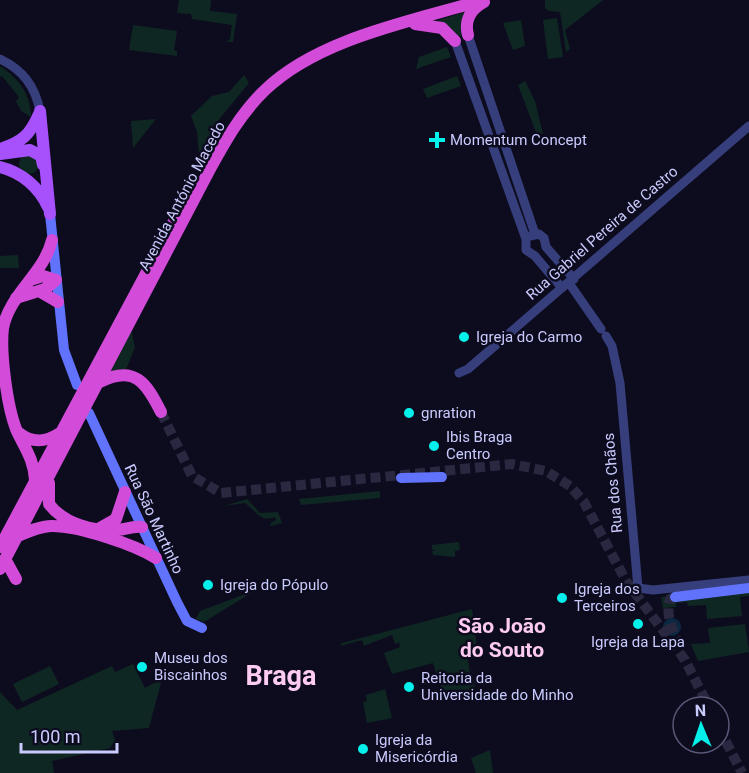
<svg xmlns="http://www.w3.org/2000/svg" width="749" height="773" font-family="Roboto,sans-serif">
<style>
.green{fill:#0f2723}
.water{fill:#0c2841}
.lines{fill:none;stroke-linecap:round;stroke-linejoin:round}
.secondary-tunnel{stroke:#292840;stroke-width:10;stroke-dasharray:10 5;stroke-linecap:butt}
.tertiary{stroke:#373e7c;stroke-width:9}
.secondary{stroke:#6172fd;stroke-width:10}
.primary{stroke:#a751fd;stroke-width:12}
.trunk{stroke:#d24cd9;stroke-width:12}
.poi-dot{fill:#03f1ea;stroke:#0d0c1e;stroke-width:2}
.labels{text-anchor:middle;stroke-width:5;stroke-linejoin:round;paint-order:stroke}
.poi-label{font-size:15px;fill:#c9cafe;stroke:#0d0c1e;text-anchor:start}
.street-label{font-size:15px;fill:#c9cafe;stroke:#0d0c1e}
.district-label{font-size:21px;font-weight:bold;fill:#fecbf2;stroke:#0d0c1e}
.town-label{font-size:27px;font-weight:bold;fill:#fecbf2;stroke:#0d0c1e}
</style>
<rect width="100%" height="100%" fill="#0d0c1e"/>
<path class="green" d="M 179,0 L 211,0 L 210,11 L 237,14 L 233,42 L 227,42 L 230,39 L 232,25 L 192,19 L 191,14 L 177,13 Z
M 545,0 L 603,0 L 565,30 L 570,49 L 566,52 L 560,12 L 549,11 L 545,8 Z
M 466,12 L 462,35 L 458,37 L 438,20 Z
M 557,18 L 563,57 L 548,59 L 543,20 Z
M 521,20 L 525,46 L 513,50 L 503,23 Z
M 133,25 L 177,31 L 174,50 L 177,51 L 177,56 L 129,50 Z
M 447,47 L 451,57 L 416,69 L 419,57 Z
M 0,66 C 20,80 30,93 31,117 L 21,111 L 16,101 L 19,97 L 2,76 L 0,77 Z
M 244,75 L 249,83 L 217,122 L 199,155 L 197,132 L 191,116 L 212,96 L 229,92 Z
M 457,76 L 461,86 L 427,98 L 423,89 Z
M 525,81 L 535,101 L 543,134 L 537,135 L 518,85 Z
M 156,119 L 133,148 L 131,121 Z
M19 164a10 10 0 1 1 20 0a10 10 0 1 1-20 0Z
M 18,255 L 19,268 L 0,268 L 0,256 Z
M 131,329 L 135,347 L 125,372 L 109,375 Z
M 380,491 L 380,498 L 301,505 L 299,499 Z
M 247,499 L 260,513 L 278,512 L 282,523 L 271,526 L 270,524 L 276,520 L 275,517 C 261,523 256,511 245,503 L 224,506 Z
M 459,542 L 460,550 L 455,551 L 455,557 L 433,555 L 432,551 L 436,551 L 432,549 L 432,545 Z
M 256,590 L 204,622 L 196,619 L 200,611 Z
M 749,590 L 749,596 L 740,597 L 742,616 L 707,619 L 706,605 L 688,606 L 687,602 L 676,603 L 676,607 L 663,608 L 661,597 Z
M 472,609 L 477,648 L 467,652 L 471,681 L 475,680 L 474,691 L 443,695 L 433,663 L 392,674 L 384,653 L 400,647 L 399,642 L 395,644 L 392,635 L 364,646 L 362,640 L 340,646 L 342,643 Z
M 745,624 L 749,652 L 698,661 L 691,644 L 710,643 L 708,628 Z
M 133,664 L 145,688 L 162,679 L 149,728 L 112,731 L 115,740 L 110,748 L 52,761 L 54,773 L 0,773 L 0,692 L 17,710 L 112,666 L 115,672 Z
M 50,666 L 59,684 L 22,702 L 13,684 Z
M 385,689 L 392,718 L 367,723 L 363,702 L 367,701 L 366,695 Z
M 490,750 L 493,773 L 476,773 L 471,758 Z"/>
<path class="water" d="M663 627a9 9 0 1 1 18 0a9 9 0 1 1-18 0Z"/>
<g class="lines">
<path class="secondary-tunnel" d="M 161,412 L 192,476 L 221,493 L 512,464 L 546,471 L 570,486 L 584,502 L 626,581 L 685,660 L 709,707
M 675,597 L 670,599 C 665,615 673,631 679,645
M 719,728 L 742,773"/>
<path class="tertiary" d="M 468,35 L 535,234
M 455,41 L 526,239 L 526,250 L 535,256 L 562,288
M 0,59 C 23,70 35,86 40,111
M 530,236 L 539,234 L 544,238 L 546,247 L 574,279
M 569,283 L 601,329
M 606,336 L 612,346 L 620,383 L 638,588 L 653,590 L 749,580
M 459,373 L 468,369 L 749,126"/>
<path class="secondary" d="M 50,214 L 64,350 L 77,385
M 89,413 L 177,602 L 187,621 L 202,628
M 401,478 L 442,477
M 675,597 L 749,588"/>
<path class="primary" d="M 40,111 L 50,214
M 0,149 C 22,142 30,135 39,114
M 0,154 L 30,150 L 41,156 L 43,165
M 0,167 C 21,172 39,187 48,207"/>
<path class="trunk" d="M 415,24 L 442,28 L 455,41
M 468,35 C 464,20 471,9 484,2
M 39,291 L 58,302
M 16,298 L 45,289 L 56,280 L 43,276 L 30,280
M 100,382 C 135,364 147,384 161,412
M 19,433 C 33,444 46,442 60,433
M 35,480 C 34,459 24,447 16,429 C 7,406 0,352 3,328 C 10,293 44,274 52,240
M 49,483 L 49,504 C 64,524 94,532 118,530 C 126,529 133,526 142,527
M 100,528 L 116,519 L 125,492
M 16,537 C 27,532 40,526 52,526 C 79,526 133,544 156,558
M 0,547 L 181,208
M 5,559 L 16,579
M 0,569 L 210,169 C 226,140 241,113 265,90 C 319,38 413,21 483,0"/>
</g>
<g class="poi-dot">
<path d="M434 131h6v6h6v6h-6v6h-6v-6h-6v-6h6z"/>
<circle cx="464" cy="337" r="6"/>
<circle cx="409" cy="413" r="6"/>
<circle cx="434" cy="446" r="6"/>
<circle cx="208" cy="585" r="6"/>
<circle cx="562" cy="598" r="6"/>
<circle cx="638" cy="624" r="6"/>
<circle cx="142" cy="667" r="6"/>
<circle cx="409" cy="687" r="6"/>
<circle cx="363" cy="749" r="6"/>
</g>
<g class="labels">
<g class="poi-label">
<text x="450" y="145">Momentum Concept</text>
<text x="476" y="342">Igreja do Carmo</text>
<text x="421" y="418">gnration</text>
<text x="446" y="442">Ibis Braga<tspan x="446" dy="17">Centro</tspan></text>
<text x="220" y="590">Igreja do Pópulo</text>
<text x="574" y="594">Igreja dos<tspan x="574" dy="17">Terceiros</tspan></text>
<text x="638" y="647" text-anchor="middle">Igreja da Lapa</text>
<text x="154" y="663">Museu dos<tspan x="154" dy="17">Biscainhos</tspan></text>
<text x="421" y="683">Reitoria da<tspan x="421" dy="17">Universidade do Minho</tspan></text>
<text x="375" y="745">Igreja da<tspan x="375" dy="17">Misericórdia</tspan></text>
</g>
<g class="street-label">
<text transform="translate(182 196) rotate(-62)" y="5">Avenida António Macedo</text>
<text transform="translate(602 233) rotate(-41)" y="5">Rua Gabriel Pereira de Castro</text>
<text transform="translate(613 483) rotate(-95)" y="5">Rua dos Chãos</text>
<text transform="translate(154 519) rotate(65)" y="5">Rua São Martinho</text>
</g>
<g class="district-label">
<text x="502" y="633">São João<tspan x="502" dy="24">do Souto</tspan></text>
</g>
<g class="town-label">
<text x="281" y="685">Braga</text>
</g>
</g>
<g transform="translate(701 725) rotate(358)"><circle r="28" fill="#0d0c1e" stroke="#585878" stroke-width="1.5"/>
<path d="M0-4.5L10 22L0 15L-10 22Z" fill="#03f1ea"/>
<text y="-9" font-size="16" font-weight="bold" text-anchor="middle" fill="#c9cafe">N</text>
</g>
<path d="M21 743v9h96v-9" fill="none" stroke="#c9cafe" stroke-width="3"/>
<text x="30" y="743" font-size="18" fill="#c9cafe" stroke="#0d0c1e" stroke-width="4.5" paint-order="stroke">100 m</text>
</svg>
